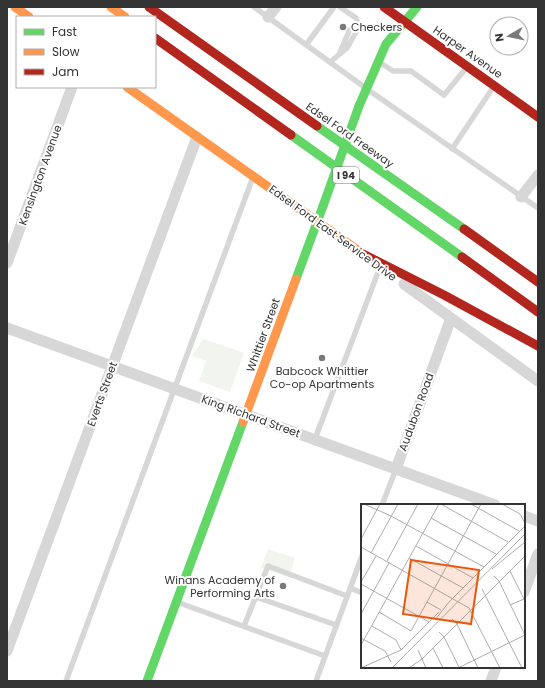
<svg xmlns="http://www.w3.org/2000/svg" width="545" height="688" font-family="Poppins,sans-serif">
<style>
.green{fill:#f1f5ed}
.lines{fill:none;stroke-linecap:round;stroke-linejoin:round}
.lane{stroke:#d7d7d7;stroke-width:5.5}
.street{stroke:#d7d7d7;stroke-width:11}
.fast{stroke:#63d668;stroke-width:9}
.slow{stroke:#ff974d;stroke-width:9}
.jam{stroke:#b3261e;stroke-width:9}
.fast-bridge{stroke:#63d668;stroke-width:9}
.poi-dot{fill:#7a7a7a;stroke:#fff;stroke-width:1.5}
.labels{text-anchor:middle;stroke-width:4;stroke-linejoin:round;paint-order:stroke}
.shield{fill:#fff;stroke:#707070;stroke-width:1}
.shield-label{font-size:10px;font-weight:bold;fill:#333}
.poi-label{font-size:11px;fill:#333;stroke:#fff;text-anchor:start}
.street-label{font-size:11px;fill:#333;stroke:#fff}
.inset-road{fill:none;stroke:#adadad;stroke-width:1}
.view{fill:#e8590c;fill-opacity:0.15;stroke:#e8590c;stroke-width:2}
.inset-edge{fill:none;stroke:#333;stroke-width:2}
</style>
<rect width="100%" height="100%" fill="#fff"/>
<path class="green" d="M 203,339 L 244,353 L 230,392 L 199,381 L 206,361 L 192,356 Z
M 268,549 L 295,558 L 289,577 L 261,568 Z"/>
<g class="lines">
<path class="lane" d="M 254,7 L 367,89 L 538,208
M 306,45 L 334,7
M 340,52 L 350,29
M 330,62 L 347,48 L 359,27 L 356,18 L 340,7
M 379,62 L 393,71 L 411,71 L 444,95 L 467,67
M 452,149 L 494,86
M 315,439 L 380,267
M 382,505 L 396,469
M 350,588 L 362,593
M 256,597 L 336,625
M 177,602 L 325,656
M 244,626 L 268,566 L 347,596
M 66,681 L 253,177
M 316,681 L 362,556"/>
<path class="street" d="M 268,17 L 276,7
M 521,197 L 538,175
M 7,263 L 72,87
M 404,284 L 538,381
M 7,328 L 495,505
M 396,469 L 451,318
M 524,516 L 538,521
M 524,592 L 538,554
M 7,651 L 197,137
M 491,681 L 496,667"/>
<path class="fast" d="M 359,106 L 386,44 L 417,7
M 317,126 L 464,229
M 291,135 L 462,257
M 296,279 L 323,206
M 147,681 L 243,422"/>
<path class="slow" d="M 15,7 L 29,17
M 111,7 L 125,17
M 127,87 L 363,254
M 243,422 L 296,279"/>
<path class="jam" d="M 149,7 L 317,126
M 384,7 L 538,117
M 155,38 L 291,135
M 464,229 L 538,282
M 363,254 L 444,295 L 538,346
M 462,257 L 538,312"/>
<path class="fast-bridge" d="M 323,206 L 359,106"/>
</g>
<g class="poi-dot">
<circle cx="343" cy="27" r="4"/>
<circle cx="322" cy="358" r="4"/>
<circle cx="283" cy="586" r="4"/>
</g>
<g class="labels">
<rect class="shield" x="333" y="167" width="26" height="16" rx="3"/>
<g class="shield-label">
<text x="346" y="179">I 94</text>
</g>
<g class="poi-label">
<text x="351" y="31">Checkers</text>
<text x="322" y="375" text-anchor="middle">Babcock Whittier<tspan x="322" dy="13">Co-op Apartments</tspan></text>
<text x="275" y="584" text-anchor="end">Winans Academy of<tspan x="275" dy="13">Performing Arts</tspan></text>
</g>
<g class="street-label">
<text transform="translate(468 52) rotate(35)" y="4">Harper Avenue</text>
<text transform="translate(350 135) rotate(35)" y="4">Edsel Ford Freeway</text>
<text transform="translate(40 175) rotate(-70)" y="4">Kensington Avenue</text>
<text transform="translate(333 233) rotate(36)" y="4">Edsel Ford East Service Drive</text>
<text transform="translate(263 335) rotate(-70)" y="4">Whittier Street</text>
<text transform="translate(102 394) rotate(-70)" y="4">Everts Street</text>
<text transform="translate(416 412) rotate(-70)" y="4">Audubon Road</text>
<text transform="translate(251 416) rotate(20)" y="4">King Richard Street</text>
</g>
</g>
<g transform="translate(361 504)">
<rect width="164" height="164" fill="#fff"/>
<path class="inset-road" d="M 3,0 L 30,12 L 123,63M 80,0 L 147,38M 110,0 L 158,27M 141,0 L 159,10 L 164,19M 70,14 L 135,50M 0,35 L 19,0M 55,42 L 112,74M 0,43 L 108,104 L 139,164M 10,49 L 37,0M 48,54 L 102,84M 26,57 L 57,0M 131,65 L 164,38M 149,67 L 164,97M 133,72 L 138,77 L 164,131M 0,78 L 15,52M 0,80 L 68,118M 121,85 L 161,164M 66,98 L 80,106M 88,98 L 164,22M 149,101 L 163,95M 18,108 L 50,127M 0,110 L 28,59M 91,115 L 96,120 L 117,164M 74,116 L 88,98M 11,122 L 35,136 L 40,146M 50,127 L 120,0M 78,128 L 83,133 L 98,163M 0,134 L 24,147 L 30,158M 0,141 L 78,0M 72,144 L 82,164M 57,146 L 65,164M 0,164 L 40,146 L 78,108M 31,164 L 164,30M 48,164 L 61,155 L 164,52M 97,164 L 164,131"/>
<path class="view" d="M 50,56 L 118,66 L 110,120 L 42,110 Z"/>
<rect width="164" height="164" class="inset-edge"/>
</g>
<rect width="545" height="688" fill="none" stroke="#333333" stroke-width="16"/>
<rect x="16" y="16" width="140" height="72" fill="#ffffff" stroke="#adadad"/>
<rect x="24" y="29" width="20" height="6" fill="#63d668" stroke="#adadad"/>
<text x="52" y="36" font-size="12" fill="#333333">Fast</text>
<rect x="24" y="49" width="20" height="6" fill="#ff974d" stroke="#adadad"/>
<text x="52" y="56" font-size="12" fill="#333333">Slow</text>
<rect x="24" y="69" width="20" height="6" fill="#b3261e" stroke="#adadad"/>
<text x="52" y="76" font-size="12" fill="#333333">Jam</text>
<g transform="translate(509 36) rotate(261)"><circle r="19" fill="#ffffff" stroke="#adadad"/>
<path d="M0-3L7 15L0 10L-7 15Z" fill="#7a7a7a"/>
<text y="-6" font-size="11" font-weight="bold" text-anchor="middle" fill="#333333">N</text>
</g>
</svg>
